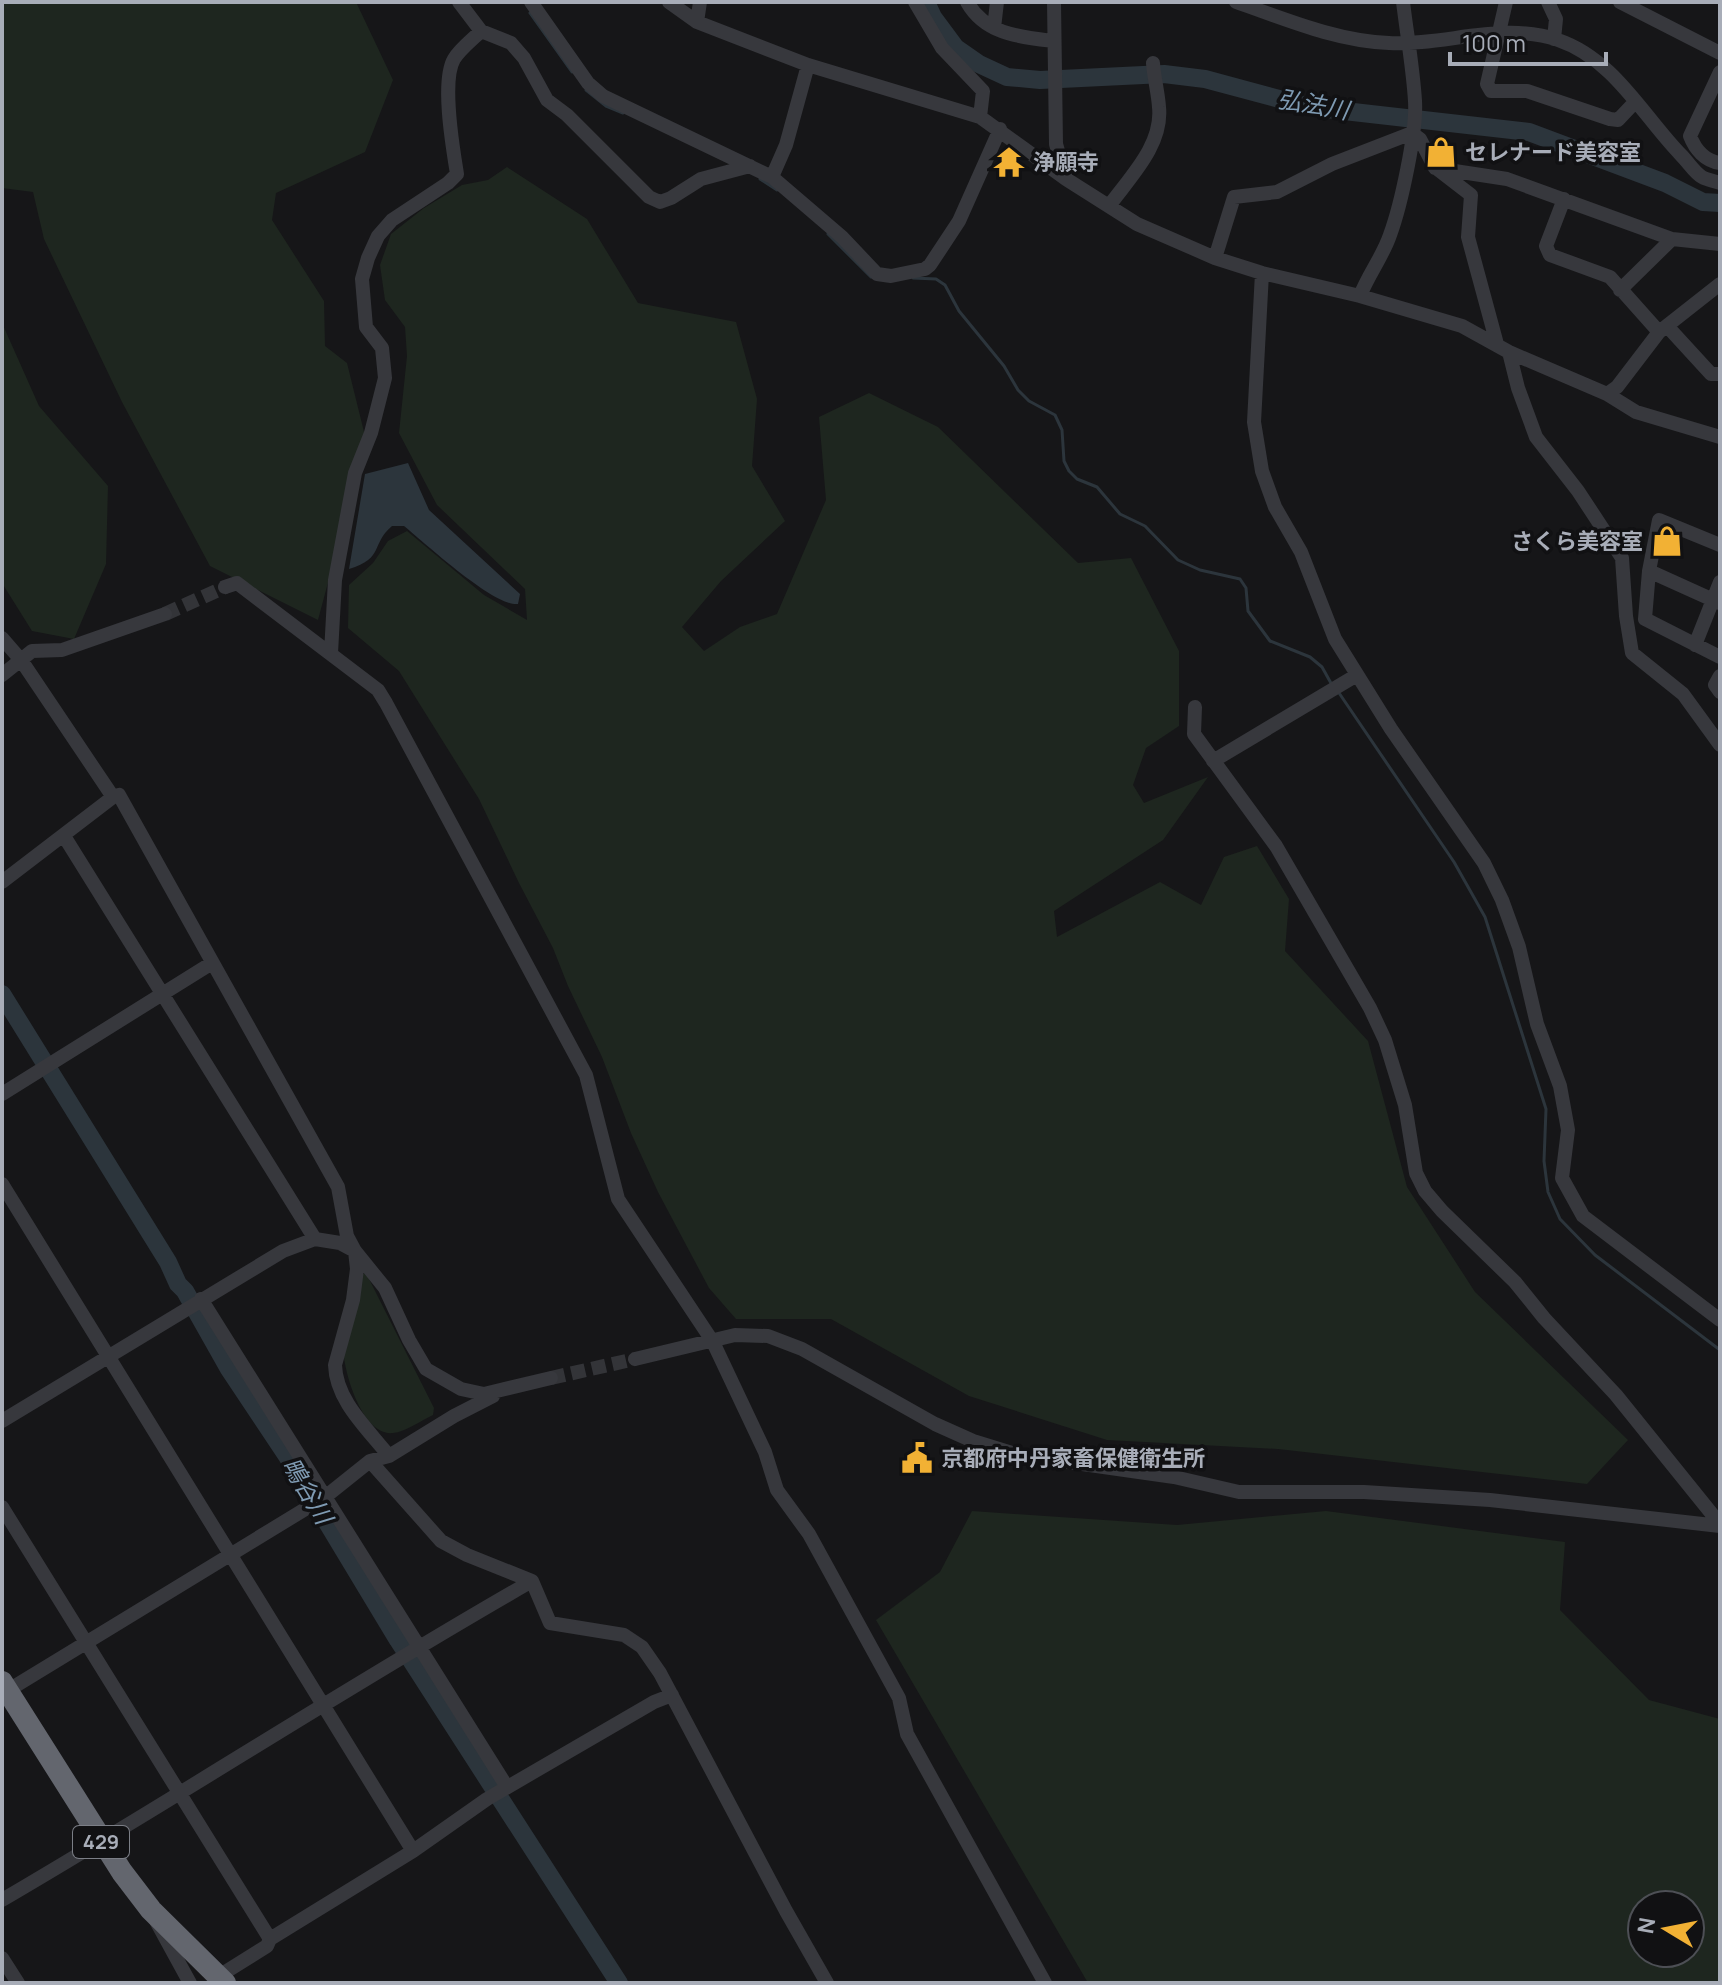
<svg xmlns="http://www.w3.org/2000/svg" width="1722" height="1985" font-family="Manrope,'Noto Sans JP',sans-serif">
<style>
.green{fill:#1e261f;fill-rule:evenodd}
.water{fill:#2c353c}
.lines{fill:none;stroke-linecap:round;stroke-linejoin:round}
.stream{stroke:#2c353c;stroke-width:3}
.river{stroke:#2c353c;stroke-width:18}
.minor-tunnel{stroke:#333438;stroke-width:14;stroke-dasharray:14 7;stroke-linecap:butt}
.minor{stroke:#37383d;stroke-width:14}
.highway{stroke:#63666e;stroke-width:22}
.labels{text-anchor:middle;stroke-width:7;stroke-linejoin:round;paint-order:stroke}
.shield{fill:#111113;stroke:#7b7e86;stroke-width:2}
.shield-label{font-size:20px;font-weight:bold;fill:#a8adb8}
.poi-label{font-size:22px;font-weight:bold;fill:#a8adb8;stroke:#111113;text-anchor:start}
.water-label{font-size:24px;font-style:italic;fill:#7f9bb3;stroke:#111113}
</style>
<rect width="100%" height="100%" fill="#161618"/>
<path class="green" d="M 2,2 L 356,2 L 393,80 L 365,152 L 276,193 L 272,220 L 324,301 L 325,346 L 347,363 L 366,440 L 318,620 L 210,566 L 122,402 L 44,239 L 33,192 L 2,188 Z
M 507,167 L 587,219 L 638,303 L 736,322 L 757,399 L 752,466 L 785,521 L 721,581 L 682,627 L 704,651 L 740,627 L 777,614 L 826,500 L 819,417 L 869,393 L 938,427 L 1078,563 L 1131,558 L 1179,651 L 1179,726 L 1146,748 L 1133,785 L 1144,803 L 1208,777 L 1163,840 L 1054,911 L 1057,937 L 1160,882 L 1201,905 L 1224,857 L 1257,846 L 1289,899 L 1285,951 L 1368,1041 L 1407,1187 L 1475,1292 L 1628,1440 L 1587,1484 L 1278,1449 L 1107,1440 L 969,1396 L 831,1319 L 736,1319 L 709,1288 L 658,1192 L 631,1133 L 602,1057 L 568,986 L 553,948 L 519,883 L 479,799 L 399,671 L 348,628 L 349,585 L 373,563 L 388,541 L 407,531 L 484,595 L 527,620 L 525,589 L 437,505 L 399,433 L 407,356 L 405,327 L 385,300 L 380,265 L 391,234 L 424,208 L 462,185 L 488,180 Z
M 2,323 L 39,406 L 108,486 L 106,564 L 74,639 L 32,631 L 2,583 Z
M 366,1273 L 434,1408 L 433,1415 C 422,1420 405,1432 393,1433 C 361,1437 341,1365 343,1341 C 345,1319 355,1296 361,1275 Z
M 972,1511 L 1177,1525 L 1326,1511 L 1565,1542 L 1560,1610 L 1649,1700 L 1720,1719 L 1720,1983 L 1088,1983 L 876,1620 L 940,1572 ZM 1690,1905 L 1690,1953 L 1642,1953 L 1642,1905 Z"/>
<path class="water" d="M 408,463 L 429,510 L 520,594 L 518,604 C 494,607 425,543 404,526 L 392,526 C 370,545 385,558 349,569 L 365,474 Z"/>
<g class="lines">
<path class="stream" d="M 530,13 L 572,72
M 586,90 L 606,106 L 623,113
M 760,179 L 777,190
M 828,234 L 871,277
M 913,278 L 936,279 L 945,285 L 959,311 L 1004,366 L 1018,390 L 1029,401 L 1055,415 L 1062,430 L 1064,461 L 1069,471 L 1077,479 L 1097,487 L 1120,514 L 1145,526 L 1178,560 L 1200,570 L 1240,579 L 1246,588 L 1248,611 L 1270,641 L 1310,657 L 1322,667 L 1332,685
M 1337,690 L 1454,862 L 1485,917 L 1546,1109 L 1544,1161 L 1548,1192 L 1560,1219 L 1595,1255 L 1720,1350"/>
<path class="river" d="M 926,2 L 933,17 L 956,48 L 979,64 L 1007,77 L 1040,80 L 1164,74 L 1205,79 L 1309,107 L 1529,132 L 1665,183 L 1703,202 L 1720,203
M 2,994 L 168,1262 L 178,1284 L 185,1291 L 229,1369 L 287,1456 L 398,1640 L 619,1983"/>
<path class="minor-tunnel" d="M 165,614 L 225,587
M 551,1378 L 635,1359"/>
<path class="minor" d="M 459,2 L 481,31 L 511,43 L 524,58 L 547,100 L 567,115 L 649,197 L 660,202 L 671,198 L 701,179 L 750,166
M 531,2 L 588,83 L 603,96 L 772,177 L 842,237 L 877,274 L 891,276 L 925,269 L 930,265 L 959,221 L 1000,129
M 669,2 L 697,22 L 808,65 L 980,117 L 1066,179
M 915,2 L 942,48 L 983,91 L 980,117
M 967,2 C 985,34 1019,37 1053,41
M 1054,2 L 1056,144 L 1066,179 L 1137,224 L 1215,258 L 1262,273 L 1360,296 L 1462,326 L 1509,352 L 1607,394 L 1636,412 L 1720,437
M 1236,2 C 1285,19 1336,41 1389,43 C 1444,46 1504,21 1558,40 C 1614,59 1643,116 1681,155 C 1688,162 1695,173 1702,177 C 1707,180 1715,181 1720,183
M 1506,2 L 1487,84 L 1491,91 L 1527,91 L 1610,119 L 1618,120 L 1635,102
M 1548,2 L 1556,19 L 1554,39
M 1620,2 L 1720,53
M 697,22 L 700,2
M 994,28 L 997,2
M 1720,72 L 1690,136 C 1695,149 1705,161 1720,163
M 1436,168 L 1471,195 L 1468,237 L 1497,344
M 772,177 L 786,145 L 808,65
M 1564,199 L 1546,246 L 1550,255 L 1610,277 L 1659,332
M 1109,206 C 1130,177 1163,145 1159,107 C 1158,92 1154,78 1153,63
M 1215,258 L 1234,197 L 1277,192 L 1332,164 L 1412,133 L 1420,139 L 1435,168 L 1507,179 L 1672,239 L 1720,244
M 1262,273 L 1254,422 L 1262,471 L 1275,507 L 1301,552 L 1335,639 L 1391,729 L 1484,863 L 1502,900 L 1519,947 L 1537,1024 L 1560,1086 L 1568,1130 L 1562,1178 L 1583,1216 L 1720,1320
M 1620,290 L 1672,239
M 1360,296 C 1368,275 1383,256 1390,235 C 1401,205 1417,132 1415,101 C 1413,68 1407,35 1403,2
M 1667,326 L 1711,374 L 1720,374
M 1509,352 L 1518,388 L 1536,437 L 1578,491 L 1622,558 L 1626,616 L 1632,653 L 1683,694 L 1720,745
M 1607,394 L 1617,387 L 1659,332 L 1720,284
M 1649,571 L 1659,520 L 1720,545
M 225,587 L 237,583 L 378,690 L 386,703 L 586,1075 L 618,1199 L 713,1342 L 765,1452 L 777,1490 L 809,1534 L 899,1698 L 907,1734 L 1045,1983
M 1720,603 L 1649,571 L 1645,619 L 1720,657
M 2,638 L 21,660 L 113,797 L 119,795 L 338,1187 L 347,1236 L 355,1251 L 357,1269 L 353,1300 L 335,1365 C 336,1401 368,1429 389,1456
M 1695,645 L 1720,582
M 331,653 L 335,580 L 355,473 L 371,433 L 385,378 L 382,348 L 366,327 L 362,279 L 368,258 L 378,236 L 392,220 L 448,183 L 457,174 C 453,149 441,81 454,59 C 460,49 472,40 481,31
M 2,675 L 32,651 L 62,650 L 165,614
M 1720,676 L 1715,685 L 1720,692
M 1195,707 L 1194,734 L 1276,846 L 1370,1008 L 1385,1040 L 1405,1105 L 1416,1173 L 1425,1191 L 1442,1211 L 1515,1282 L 1544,1318 L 1616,1395 L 1720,1524
M 1213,761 L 1357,675
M 64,836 L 315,1239
M 2,882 L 113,797
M 2,1094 L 212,963
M 2,1184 L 413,1851
M 201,1299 L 507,1787
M 635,1359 L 735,1335 L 768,1336 L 802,1349 L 935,1424 L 973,1441 L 1019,1455 L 1174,1477 L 1239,1492 L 1364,1492 L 1490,1500 L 1720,1526
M 2,1421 L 283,1251 L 315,1239 L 340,1243 L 355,1251 L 385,1288 L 409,1340 L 426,1369 L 461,1389 L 484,1394 L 551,1378
M 370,1461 L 441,1541 L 467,1555 L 532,1581 L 550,1623 L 624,1635 L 642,1647 L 660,1673 L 786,1911 L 827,1983
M 2,1507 L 270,1939
M 2,1694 L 325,1497 L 370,1461 L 389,1456 L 454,1416 L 493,1396
M 2,1900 C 180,1796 353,1683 532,1581
M 156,1921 L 190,1983
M 2,1958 L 18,1983
M 219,1976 L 267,1946 L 270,1939 L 413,1851 L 487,1799 L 654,1702 L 672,1695"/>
<path class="highway" d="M 2,1682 L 122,1872 L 151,1910 L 225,1983"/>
</g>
<defs>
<symbol id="shop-bare" viewBox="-9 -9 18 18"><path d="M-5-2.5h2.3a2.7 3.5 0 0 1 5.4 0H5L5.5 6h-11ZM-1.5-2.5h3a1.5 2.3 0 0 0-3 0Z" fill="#f2b134" stroke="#111113" stroke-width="2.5" paint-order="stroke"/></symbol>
<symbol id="temple-bare" viewBox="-9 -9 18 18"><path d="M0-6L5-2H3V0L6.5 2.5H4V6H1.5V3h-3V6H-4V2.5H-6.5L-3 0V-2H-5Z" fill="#f2b134" stroke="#111113" stroke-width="2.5" paint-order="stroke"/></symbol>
<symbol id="civic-bare" viewBox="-9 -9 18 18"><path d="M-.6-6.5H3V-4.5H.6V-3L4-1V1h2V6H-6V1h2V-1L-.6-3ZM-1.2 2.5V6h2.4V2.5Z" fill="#f2b134" stroke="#111113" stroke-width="2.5" paint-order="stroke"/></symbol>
</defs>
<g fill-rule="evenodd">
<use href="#shop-bare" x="1419" y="130" width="44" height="44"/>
<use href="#temple-bare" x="987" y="140" width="44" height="44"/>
<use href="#shop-bare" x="1645" y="519" width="44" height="44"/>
<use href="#civic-bare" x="895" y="1436" width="44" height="44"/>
</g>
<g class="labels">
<rect class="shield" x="73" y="1826" width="56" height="32" rx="6"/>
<g class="shield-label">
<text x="101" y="1849">429</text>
</g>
<g class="poi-label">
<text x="1465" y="160">セレナード美容室</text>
<text x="1033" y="170">浄願寺</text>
<text x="1643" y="549" text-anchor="end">さくら美容室</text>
<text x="941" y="1466">京都府中丹家畜保健衛生所</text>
</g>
<g class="water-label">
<text transform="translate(1313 105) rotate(10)" y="8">弘法川</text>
<text transform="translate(307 1491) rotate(59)" y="8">鴫谷川</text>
</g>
</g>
<rect width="1722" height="1985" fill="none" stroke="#a8adb8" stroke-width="8"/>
<g transform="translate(1666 1929) rotate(280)"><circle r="38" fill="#111113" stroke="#4d4f55" stroke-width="2"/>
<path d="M0-6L14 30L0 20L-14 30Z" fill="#f2b134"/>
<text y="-12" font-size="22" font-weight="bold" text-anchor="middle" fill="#a8adb8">N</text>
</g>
<path d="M1450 52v12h156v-12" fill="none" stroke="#a8adb8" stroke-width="4"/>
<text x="1462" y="52" font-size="24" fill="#a8adb8" stroke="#111113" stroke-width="6" paint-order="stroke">100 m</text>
</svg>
